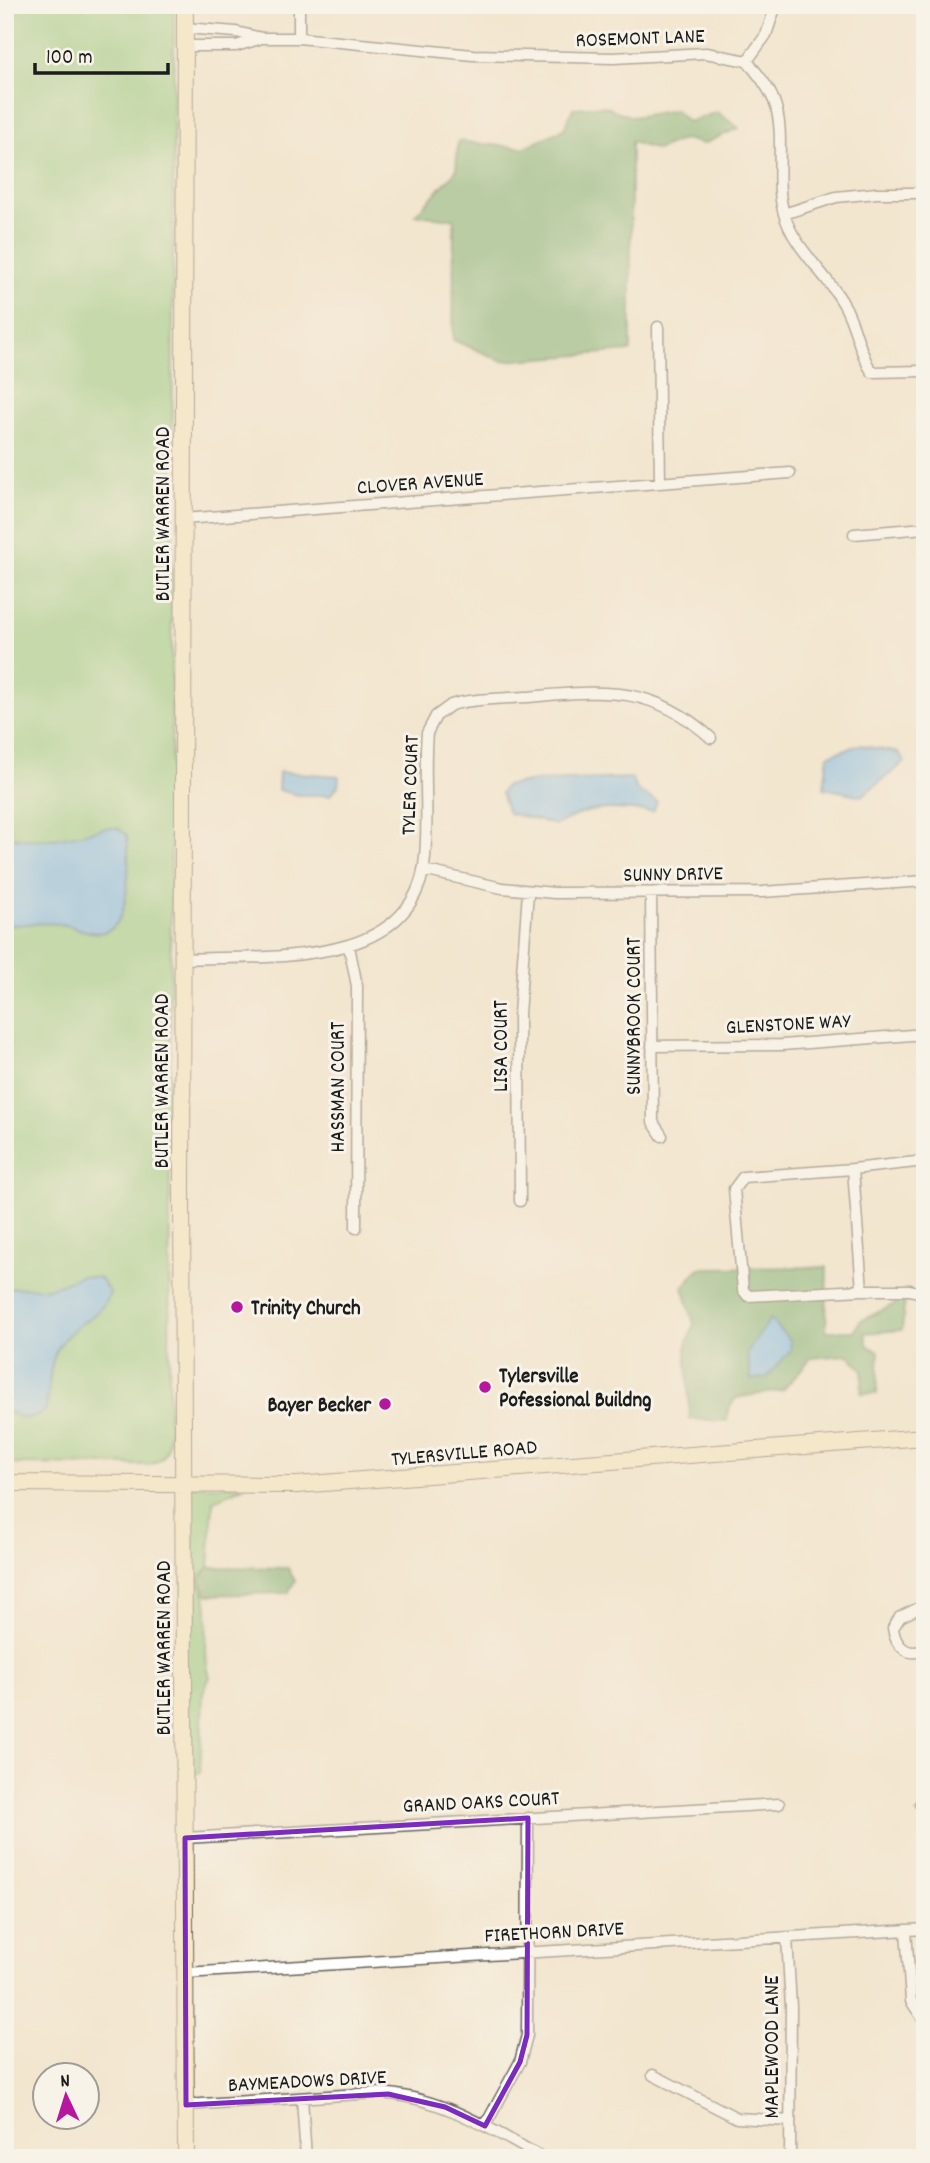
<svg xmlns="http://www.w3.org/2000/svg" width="930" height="2163" font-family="Dekko,sans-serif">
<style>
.green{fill:#90ca7e;stroke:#56734d;stroke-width:2}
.forest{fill:#74ae6d;stroke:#486544;stroke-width:2}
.water{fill:#74b8ea;stroke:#486a83;stroke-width:2}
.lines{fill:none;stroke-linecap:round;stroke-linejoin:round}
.street-casing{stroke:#67635b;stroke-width:13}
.secondary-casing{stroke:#67635b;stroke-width:18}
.street{stroke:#fff;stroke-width:10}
.secondary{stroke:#f8e8c3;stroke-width:16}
.marked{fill:none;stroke:#7b2cbf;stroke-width:5;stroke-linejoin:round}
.poi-dot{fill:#b5179e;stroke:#f7f3e8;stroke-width:2.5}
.labels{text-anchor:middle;stroke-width:6;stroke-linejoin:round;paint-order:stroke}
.street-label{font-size:21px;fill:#1c1c1c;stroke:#f7f3e8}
.poi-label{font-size:21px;font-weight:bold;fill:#1c1c1c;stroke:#f7f3e8;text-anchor:start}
</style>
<rect width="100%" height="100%" fill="#f7f3e8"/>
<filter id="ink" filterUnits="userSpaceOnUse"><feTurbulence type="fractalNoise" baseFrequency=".0143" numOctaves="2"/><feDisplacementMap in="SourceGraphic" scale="14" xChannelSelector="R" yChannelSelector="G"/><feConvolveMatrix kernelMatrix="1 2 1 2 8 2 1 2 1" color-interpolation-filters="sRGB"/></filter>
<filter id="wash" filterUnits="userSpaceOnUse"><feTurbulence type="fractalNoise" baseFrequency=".00686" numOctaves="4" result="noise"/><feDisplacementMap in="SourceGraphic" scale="28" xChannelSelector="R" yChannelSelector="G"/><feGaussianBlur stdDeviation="1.57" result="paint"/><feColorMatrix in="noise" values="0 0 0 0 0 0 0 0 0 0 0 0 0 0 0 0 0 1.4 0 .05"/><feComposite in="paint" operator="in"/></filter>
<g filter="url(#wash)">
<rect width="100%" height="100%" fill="#f3e6cf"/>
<path class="green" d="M 5,5 L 174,5 L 169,1421 C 169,1441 171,1461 147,1465 L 5,1464 Z
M 184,1486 L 245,1486 L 213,1501 L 209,1567 L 199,1580 C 216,1610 199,1645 210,1677 L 203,1692 L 200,1773 L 184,1774 Z"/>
<path class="forest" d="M 604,106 L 632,117 L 675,110 L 688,122 L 717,112 L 739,128 L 703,144 L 684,139 L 657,150 L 631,142 L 631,351 L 503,361 L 453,340 L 454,219 L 415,215 L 456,171 L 458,141 L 523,148 L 564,129 L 573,108 Z
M 827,1267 L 826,1331 L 854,1331 L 860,1321 L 905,1299 L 902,1330 L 865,1333 L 868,1346 L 879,1351 L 877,1394 L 861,1393 L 863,1370 L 849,1355 L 811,1358 L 783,1390 L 736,1398 L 728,1410 L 727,1421 L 690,1419 L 686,1348 L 694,1324 L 683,1287 L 699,1268 Z
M 209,1567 L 288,1568 L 295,1581 L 288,1593 L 208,1595 L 199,1580 Z"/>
<path class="water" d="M 859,745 L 899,753 L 905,762 L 862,796 L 824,788 L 828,755 Z
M 279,772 L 339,776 L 338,786 L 330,795 L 298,795 L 278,790 Z
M 632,778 L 637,790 L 657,802 L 653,812 C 611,808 594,804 556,825 L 508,813 L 501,793 L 505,786 L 536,781 Z
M 105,828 L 118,828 L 127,835 C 129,857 132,922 107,931 C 92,937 74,925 59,924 C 41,922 23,924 5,926 L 5,835 C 38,846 72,836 105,828 Z
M 81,1276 L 99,1278 L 110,1293 C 99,1318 82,1319 65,1338 C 45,1361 52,1385 45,1411 C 30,1421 20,1419 5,1410 L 5,1288 L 50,1288 Z
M 770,1319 L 790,1340 L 791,1350 L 767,1377 L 751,1380 L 747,1353 Z"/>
</g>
<g filter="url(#ink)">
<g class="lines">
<defs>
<path id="street" d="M 185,28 L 236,32 L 262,38 L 299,38 L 473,55 L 613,58 L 706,53 L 747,61 C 758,74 768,86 774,101 C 787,136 773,177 784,214 C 794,248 825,272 843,303 C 856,324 858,351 872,372 L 925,371
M 299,38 L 299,5
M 185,46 L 236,46 L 259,39
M 747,61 L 766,35 L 776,5
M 784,214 L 836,197 L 877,193 L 925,193
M 658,327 L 660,483
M 183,519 L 790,473
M 854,534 L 925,528
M 423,870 L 502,888 L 554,893 L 762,892 L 925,881
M 651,893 L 653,1122 L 662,1136
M 349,946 L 357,986 L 356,1228
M 183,959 C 261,955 408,971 424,866 C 430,822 423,777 427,733 L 436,716 L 451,705 C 474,698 502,699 526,697 C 601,691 651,683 711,738
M 652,1046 L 782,1045 L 925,1034
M 925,1161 L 853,1169 L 862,1290 L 910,1290 L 925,1294
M 853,1169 L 743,1177 L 734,1189 L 743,1290 L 748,1296 L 862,1290
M 520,1201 L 519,1014 L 528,892
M 925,1605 L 900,1617 L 893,1628 C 895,1646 908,1658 925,1649
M 920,1804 L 925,1800
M 185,1838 L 779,1804
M 906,1930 L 911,2001 L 925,2022
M 787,1937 L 791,2007 L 790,2158
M 185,1973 L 925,1929
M 653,2075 L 737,2118 L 790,2121
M 302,2098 L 306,2158
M 186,2105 L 375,2093 C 438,2095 489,2128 543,2158
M 485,2126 L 520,2062 L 527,2035 L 528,1818"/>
<path id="secondary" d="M 185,5 L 182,1189 L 186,2158
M 5,1483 L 297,1485 L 925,1437"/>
</defs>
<use href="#street" class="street-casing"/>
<use href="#secondary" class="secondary-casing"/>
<use href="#street" class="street"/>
<use href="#secondary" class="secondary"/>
</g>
</g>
<path d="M0 0H930V2163H0ZM 528,1818 L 527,2035 L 520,2062 L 485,2126 L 445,2107 L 388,2094 L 186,2105 L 185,1838 Z" fill="#f3e6cf" fill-opacity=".55" fill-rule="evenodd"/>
<path class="marked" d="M 528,1818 L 527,2035 L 520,2062 L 485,2126 L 445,2107 L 388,2094 L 186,2105 L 185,1838 Z"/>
<g class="poi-dot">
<circle cx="237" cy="1307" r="7"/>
<circle cx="485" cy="1387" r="7"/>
<circle cx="385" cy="1404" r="7"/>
</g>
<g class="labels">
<g class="street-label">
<text transform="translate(640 37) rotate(-2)" y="7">ROSEMONT LANE</text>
<text transform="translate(420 482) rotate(-4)" y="7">CLOVER AVENUE</text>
<text transform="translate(162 514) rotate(-90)" y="7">BUTLER WARREN ROAD</text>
<text transform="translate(409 785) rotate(-88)" y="7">TYLER COURT</text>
<text transform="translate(673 873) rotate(-1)" y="7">SUNNY DRIVE</text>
<text transform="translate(633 1016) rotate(-90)" y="7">SUNNYBROOK COURT</text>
<text transform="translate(788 1023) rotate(-3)" y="7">GLENSTONE WAY</text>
<text transform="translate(500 1046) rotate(-90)" y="7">LISA COURT</text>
<text transform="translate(161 1081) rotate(-90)" y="7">BUTLER WARREN ROAD</text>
<text transform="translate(337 1087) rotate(-90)" y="7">HASSMAN COURT</text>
<text transform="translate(464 1452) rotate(-5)" y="7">TYLERSVILLE ROAD</text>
<text transform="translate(163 1648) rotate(-90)" y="7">BUTLER WARREN ROAD</text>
<text transform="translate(481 1801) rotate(-3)" y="7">GRAND OAKS COURT</text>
<text transform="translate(554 1931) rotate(-3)" y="7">FIRETHORN DRIVE</text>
<text transform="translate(771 2047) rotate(-90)" y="7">MAPLEWOOD LANE</text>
<text transform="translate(307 2080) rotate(-3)" y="7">BAYMEADOWS DRIVE</text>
</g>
<g class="poi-label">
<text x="251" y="1314">Trinity Church</text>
<text x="499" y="1382">Tylersville<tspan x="499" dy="24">Pofessional Buildng</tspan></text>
<text x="371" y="1411" text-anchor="end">Bayer Becker</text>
</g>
</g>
<rect width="930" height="2163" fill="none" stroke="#f7f3e8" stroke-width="28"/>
<g transform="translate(66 2096) rotate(356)"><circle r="33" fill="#f7f3e8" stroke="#9f9d96" stroke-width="2"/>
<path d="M0-5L12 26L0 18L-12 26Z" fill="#b5179e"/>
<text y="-10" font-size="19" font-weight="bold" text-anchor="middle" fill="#1c1c1c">N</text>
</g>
<path d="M35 63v10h133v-10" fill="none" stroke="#1c1c1c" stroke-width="3.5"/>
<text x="46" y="63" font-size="21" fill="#1c1c1c" stroke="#f7f3e8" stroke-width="5" paint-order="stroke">100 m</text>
</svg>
